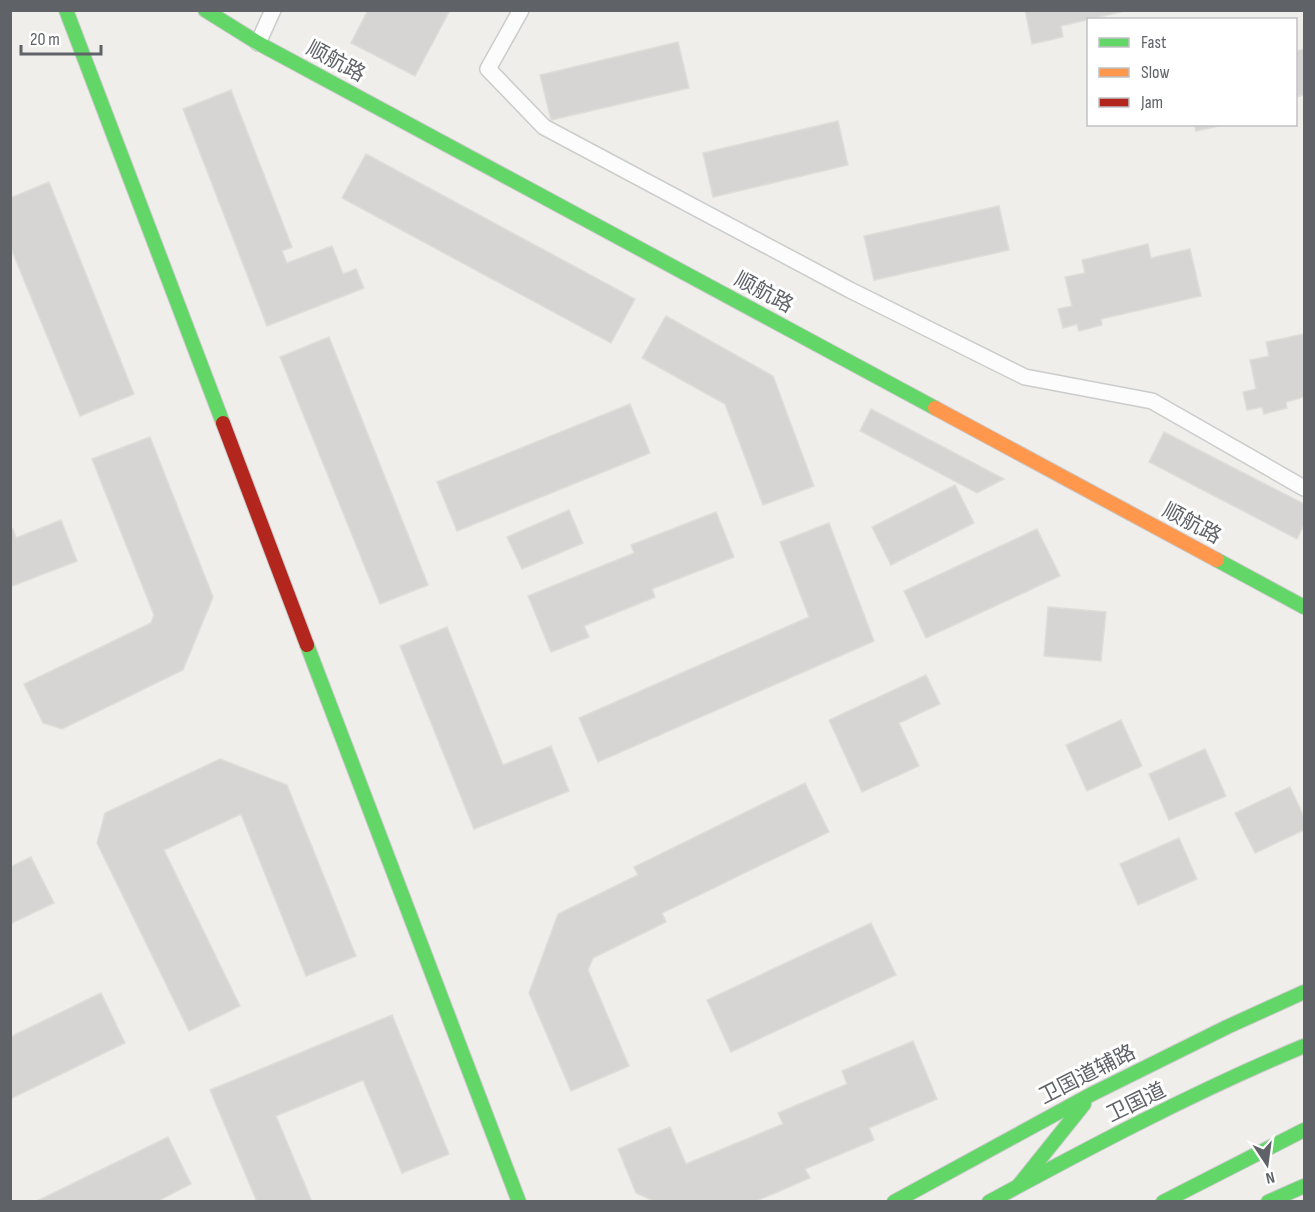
<svg xmlns="http://www.w3.org/2000/svg" width="1315" height="1212" font-family="'Sofia Sans Condensed','Noto Sans SC',sans-serif">
<style>
.building{fill:#d6d5d3;stroke:#deddd9;stroke-width:1.5}
.lines{fill:none;stroke-linecap:round;stroke-linejoin:round}
.lane-casing{stroke:#cbcccc;stroke-width:18}
.fast-casing{stroke:#cacacb;stroke-width:16}
.slow-casing{stroke:#cacacb;stroke-width:16}
.jam-casing{stroke:#cacacb;stroke-width:16}
.lane{stroke:#fdfcfc;stroke-width:15}
.fast{stroke:#63d668;stroke-width:14}
.slow{stroke:#ff974d;stroke-width:14}
.jam{stroke:#b3261e;stroke-width:14}
.labels{text-anchor:middle;stroke-width:6;stroke-linejoin:round;paint-order:stroke}
.street-label{font-size:21px;fill:#5f6368;stroke:#fff}
</style>
<rect width="100%" height="100%" fill="#efeeea"/>
<path class="building" d="M 368,10 L 450,10 L 415,76 L 351,43 Z
M 1025,10 L 1129,10 L 1061,26 L 1063,37 L 1032,44 Z
M 678,42 L 689,88 L 551,120 L 540,75 Z
M 1304,49 L 1304,95 L 1296,97 L 1296,51 Z
M 231,90 L 292,247 L 282,251 L 287,263 L 332,246 L 343,274 L 356,269 L 364,288 L 267,326 L 183,109 Z
M 838,121 L 848,165 L 713,197 L 703,153 Z
M 1194,124 L 1227,124 L 1196,131 Z
M 366,154 L 635,299 L 611,343 L 342,198 Z
M 49,182 L 134,394 L 80,416 L 10,246 L 10,198 Z
M 999,206 L 1009,250 L 874,280 L 864,236 Z
M 1148,244 L 1151,258 L 1190,249 L 1201,296 L 1101,319 L 1102,325 L 1079,331 L 1077,324 L 1063,328 L 1058,309 L 1072,306 L 1065,277 L 1085,273 L 1082,260 Z
M 666,316 L 773,376 L 814,486 L 763,505 L 725,404 L 642,358 Z
M 1304,334 L 1304,397 L 1286,402 L 1287,408 L 1264,414 L 1262,407 L 1247,410 L 1243,392 L 1256,389 L 1250,360 L 1269,356 L 1266,342 Z
M 329,337 L 428,585 L 380,604 L 280,357 Z
M 630,404 L 650,453 L 457,531 L 437,482 Z
M 871,409 L 1004,479 L 977,493 L 860,431 Z
M 1164,432 L 1304,504 L 1304,524 L 1297,539 L 1149,462 Z
M 150,437 L 213,597 L 183,670 L 62,729 L 43,723 L 24,684 L 151,623 L 154,615 L 92,459 Z
M 955,485 L 974,523 L 891,565 L 872,527 Z
M 569,510 L 583,543 L 522,569 L 507,537 Z
M 716,512 L 734,557 L 652,589 L 655,597 L 584,626 L 589,637 L 551,652 L 528,596 L 634,553 L 631,545 Z
M 61,520 L 77,561 L 10,587 L 10,530 L 13,529 L 16,538 Z
M 829,523 L 874,641 L 598,762 L 579,718 L 809,617 L 780,542 Z
M 1037,529 L 1060,576 L 926,638 L 904,591 Z
M 1048,607 L 1106,612 L 1101,661 L 1044,656 Z
M 447,627 L 503,765 L 551,746 L 569,791 L 474,829 L 400,646 Z
M 926,675 L 940,704 L 899,723 L 919,766 L 862,792 L 829,720 Z
M 1121,720 L 1142,766 L 1087,791 L 1066,745 Z
M 1205,749 L 1226,796 L 1169,820 L 1149,774 Z
M 220,759 L 287,785 L 356,956 L 306,976 L 241,814 L 164,850 L 240,1006 L 189,1031 L 97,843 L 105,813 Z
M 805,783 L 829,832 L 662,913 L 666,922 L 593,958 L 588,970 L 629,1066 L 571,1091 L 529,993 L 558,914 L 638,875 L 634,867 Z
M 1290,787 L 1304,817 L 1304,830 L 1255,853 L 1235,813 Z
M 1179,838 L 1197,879 L 1138,905 L 1120,864 Z
M 31,857 L 54,903 L 10,924 L 10,867 Z
M 871,923 L 896,975 L 731,1052 L 707,1000 Z
M 101,993 L 125,1043 L 10,1099 L 10,1037 Z
M 392,1015 L 449,1154 L 402,1173 L 363,1080 L 276,1116 L 312,1202 L 257,1202 L 210,1090 Z
M 913,1041 L 937,1099 L 869,1128 L 874,1140 L 805,1169 L 810,1178 L 754,1202 L 656,1202 L 636,1193 L 618,1149 L 670,1127 L 686,1164 L 783,1124 L 778,1113 L 847,1084 L 842,1071 Z
M 168,1137 L 191,1184 L 156,1202 L 35,1202 Z"/>
<g class="lines">
<defs>
<path id="lane" d="M 521,10 L 488,69 L 544,127 L 850,290 L 1025,377 L 1152,401 L 1304,488
M 258,43 L 273,10"/>
<path id="fast" d="M 66,10 L 223,423
M 205,10 L 258,43 L 935,408
M 1217,560 L 1304,607
M 307,645 L 519,1202
M 1019,1185 L 1084,1104
M 894,1202 L 1092,1094 L 1227,1027 L 1304,992
M 989,1202 C 1092,1146 1196,1091 1304,1046
M 1163,1202 L 1304,1130
M 1268,1202 L 1304,1186"/>
<path id="slow" d="M 935,408 L 1217,560"/>
<path id="jam" d="M 223,423 L 307,645"/>
</defs>
<use href="#lane" class="lane-casing"/>
<use href="#fast" class="fast-casing"/>
<use href="#slow" class="slow-casing"/>
<use href="#jam" class="jam-casing"/>
<use href="#lane" class="lane"/>
<use href="#fast" class="fast"/>
<use href="#slow" class="slow"/>
<use href="#jam" class="jam"/>
</g>
<g class="labels">
<g class="street-label">
<text transform="translate(336 61) rotate(28)" y="7">顺航路</text>
<text transform="translate(764 292) rotate(28)" y="7">顺航路</text>
<text transform="translate(1192 523) rotate(28)" y="7">顺航路</text>
<text transform="translate(1087 1074) rotate(-27)" y="7">卫国道辅路</text>
<text transform="translate(1136 1102) rotate(-26)" y="7">卫国道</text>
</g>
</g>
<rect width="1315" height="1212" fill="none" stroke="#5f6368" stroke-width="24"/>
<rect x="1087" y="18" width="210" height="108" fill="#ffffff" stroke="#bfc1c3" stroke-width="1.5"/>
<rect x="1099" y="38" width="30" height="9" fill="#63d668" stroke="#bfc1c3" stroke-width="1.5"/>
<text x="1141" y="48" font-size="18" fill="#5f6368">Fast</text>
<rect x="1099" y="68" width="30" height="9" fill="#ff974d" stroke="#bfc1c3" stroke-width="1.5"/>
<text x="1141" y="78" font-size="18" fill="#5f6368">Slow</text>
<rect x="1099" y="98" width="30" height="9" fill="#b3261e" stroke="#bfc1c3" stroke-width="1.5"/>
<text x="1141" y="108" font-size="18" fill="#5f6368">Jam</text>
<g transform="translate(1267 1164) rotate(167)" stroke="#ffffff" stroke-width="4.5" paint-order="stroke">
<path d="M0-4.5L10 22L0 15L-10 22Z" fill="#5f6368"/>
<text y="-9" font-size="16" font-weight="bold" text-anchor="middle" fill="#5f6368">N</text>
</g>
<path d="M21 45v9h80v-9" fill="none" stroke="#5f6368" stroke-width="3"/>
<text x="30" y="45" font-size="18" fill="#5f6368" stroke="#ffffff" stroke-width="4.5" paint-order="stroke">20 m</text>
</svg>
